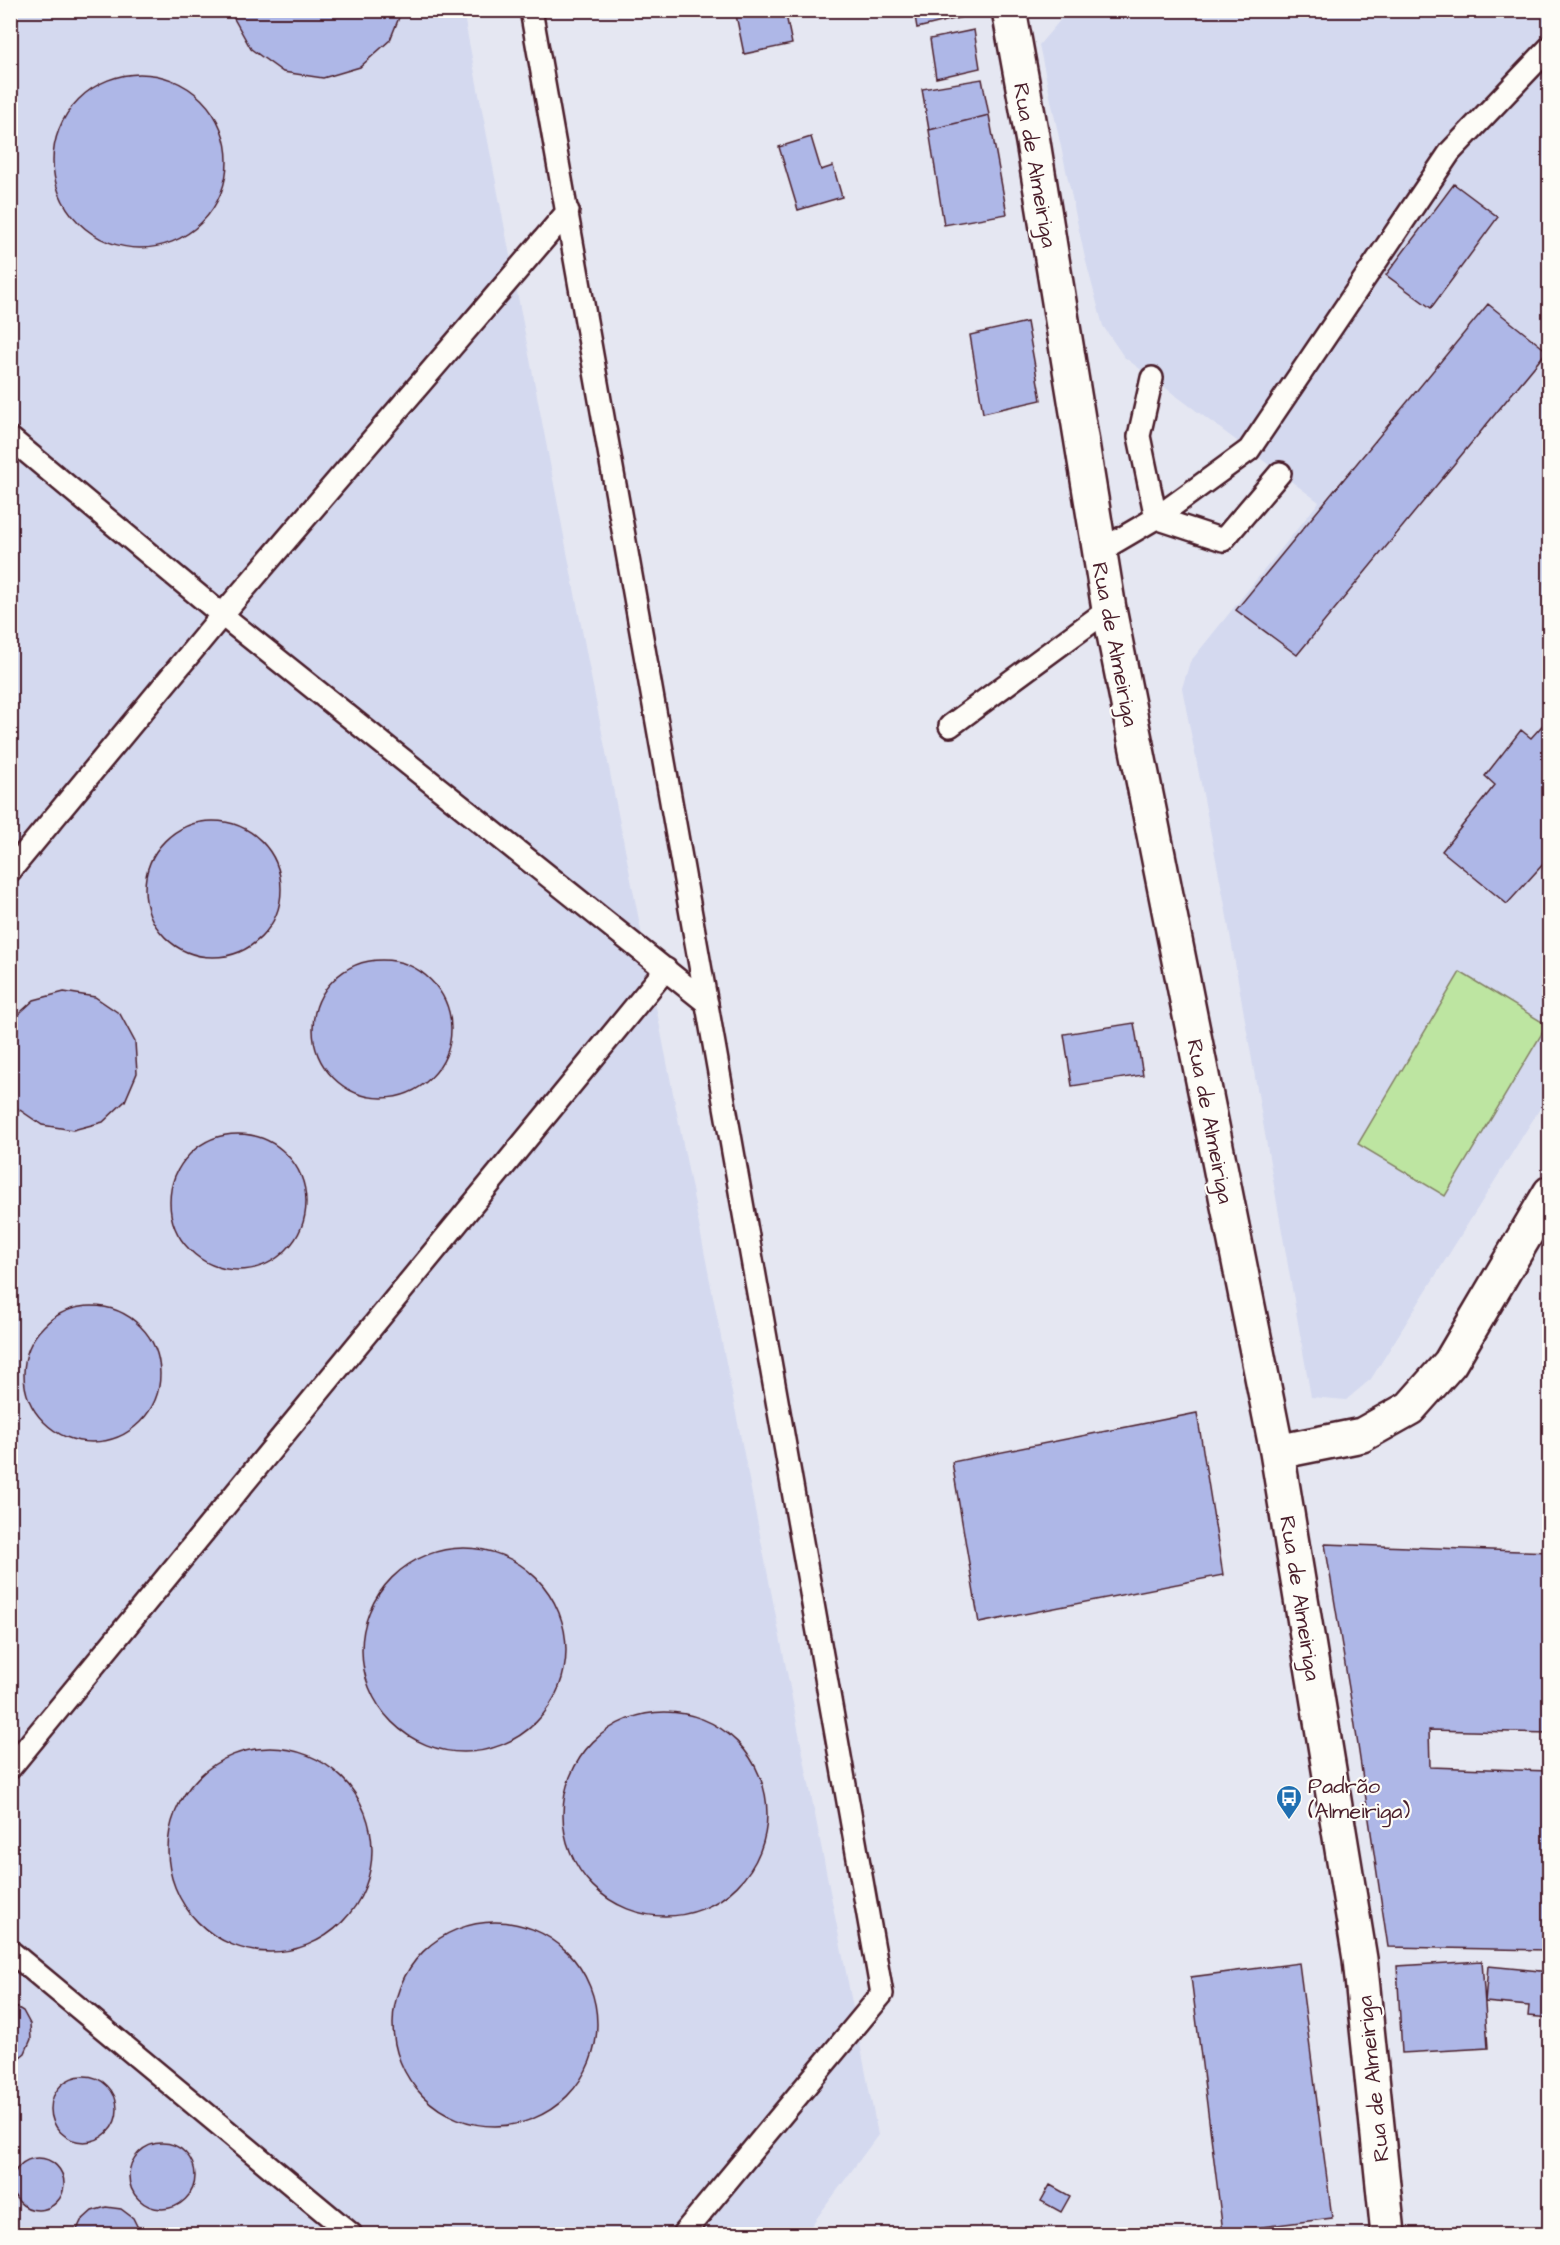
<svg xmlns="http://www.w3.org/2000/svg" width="1560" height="2245" font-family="'Architects Daughter',sans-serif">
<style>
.built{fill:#d4d9ef}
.green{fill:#bde5a1;stroke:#848266;stroke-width:1.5}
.building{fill:#aeb7e7;stroke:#4a1f2b;stroke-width:1.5}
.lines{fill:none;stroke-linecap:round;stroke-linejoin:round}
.lane-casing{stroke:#4a1f2b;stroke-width:26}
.street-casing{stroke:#4a1f2b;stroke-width:38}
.lane{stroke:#fdfcf7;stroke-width:21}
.street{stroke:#fdfcf7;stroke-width:33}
.labels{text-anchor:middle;stroke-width:4.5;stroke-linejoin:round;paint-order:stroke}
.street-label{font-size:22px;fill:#4a1f2b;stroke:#fdfcf7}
.poi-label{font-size:22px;fill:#4a1f2b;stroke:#fdfcf7;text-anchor:start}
</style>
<rect width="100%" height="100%" fill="#e5e7f2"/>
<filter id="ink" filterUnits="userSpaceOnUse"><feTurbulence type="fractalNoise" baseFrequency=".0167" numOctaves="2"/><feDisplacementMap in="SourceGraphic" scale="12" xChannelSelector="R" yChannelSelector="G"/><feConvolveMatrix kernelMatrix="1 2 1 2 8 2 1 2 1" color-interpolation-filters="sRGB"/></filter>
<g filter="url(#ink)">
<path class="built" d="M 11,11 L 463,11 L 587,656 L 878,2135 L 805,2234 L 11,2234 Z
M 1068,11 L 1549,11 L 1549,1094 L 1371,1379 L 1346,1400 L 1311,1397 L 1224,900 L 1182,688 L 1190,662 L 1319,502 L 1124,357 L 1103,326 L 1085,258 L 1039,45 Z"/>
<path class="green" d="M 1460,972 L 1547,1025 L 1445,1196 L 1358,1144 Z"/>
<path class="building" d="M 231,10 L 402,10 L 390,40 L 360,67 L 323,78 L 283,72 L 251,49 L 232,15 Z
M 735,10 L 785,10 L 792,44 L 744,54 Z
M 914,10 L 970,10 L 971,15 L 917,28 Z
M 974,30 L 980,68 L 936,78 L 930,39 Z
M53 161a87 87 0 1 1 174 0a87 87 0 1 1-174 0Z
M 982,79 L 989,115 L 929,130 L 922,89 Z
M 989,115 L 1007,214 L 944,225 L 929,130 Z
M 811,137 L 821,170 L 833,166 L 842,197 L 798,210 L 779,147 Z
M 1454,184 L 1498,217 L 1431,308 L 1386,275 Z
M 1488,304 L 1547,351 L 1297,655 L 1236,610 Z
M 1027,322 L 1041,400 L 983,413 L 970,335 Z
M 1550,717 L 1550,860 L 1546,861 L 1507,904 L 1442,851 L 1495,785 L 1485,776 L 1521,730 L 1531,738 Z
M145 889a68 68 0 1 1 136 0a68 68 0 1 1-136 0Z
M313 1029a69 69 0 1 1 138 0a69 69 0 1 1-138 0Z
M 64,992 L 95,997 L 120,1014 L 135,1042 L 137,1073 L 125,1101 L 103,1122 L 73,1130 L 42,1125 L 17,1108 L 10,1096 L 11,1021 L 34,1000 Z
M 1134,1023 L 1143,1075 L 1072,1086 L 1064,1034 Z
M170 1202a68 68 0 1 1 136 0a68 68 0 1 1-136 0Z
M24 1374a68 68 0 1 1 136 0a68 68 0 1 1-136 0Z
M 1197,1413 L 1223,1575 L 979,1623 L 952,1462 Z
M 1325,1544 L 1550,1552 L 1550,1733 L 1429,1730 L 1430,1767 L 1550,1771 L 1550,1950 L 1388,1947 L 1353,1712 Z
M362 1650a102 102 0 1 1 204 0a102 102 0 1 1-204 0Z
M563 1814a102 102 0 1 1 204 0a102 102 0 1 1-204 0Z
M168 1850a102 102 0 1 1 204 0a102 102 0 1 1-204 0Z
M393 2024a102 102 0 1 1 204 0a102 102 0 1 1-204 0Z
M 1482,1961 L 1488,2048 L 1402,2053 L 1397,1966 Z
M 1299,1963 L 1332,2218 L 1223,2232 L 1191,1977 Z
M 1488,1966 L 1550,1972 L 1550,2018 L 1528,2016 L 1529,2006 L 1485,2002 Z
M 10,2003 L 23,2011 L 30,2024 L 31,2039 L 25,2053 L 10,2065 Z
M51 2109a33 33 0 1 1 66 0a33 33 0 1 1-66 0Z
M129 2176a33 33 0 1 1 66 0a33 33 0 1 1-66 0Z
M12 2184a26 26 0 1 1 52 0a26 26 0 1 1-52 0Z
M 1050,2185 L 1070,2196 L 1061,2212 L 1041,2201 Z
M 106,2207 L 121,2209 L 133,2218 L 141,2234 L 75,2234 L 81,2221 L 92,2211 Z"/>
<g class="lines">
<defs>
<path id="lane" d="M 531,10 L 882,1994 L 683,2234
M 1152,378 L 1139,436 L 1156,518 L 1223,540 L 1280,473
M 10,438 L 222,615 L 707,1003
M 1098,552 L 1156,518 L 1249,450 L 1450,152 L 1550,47
M 950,726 L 1109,609
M 10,871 L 222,615 L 568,211
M 10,1768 L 666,969
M 10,1951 L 351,2234"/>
<path id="street" d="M 1009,10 L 1033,142 L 1109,609 L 1277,1452 L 1360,1959 L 1388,2234
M 1277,1452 L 1362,1435 L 1410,1408 L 1450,1363 L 1550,1193"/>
</defs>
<use href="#lane" class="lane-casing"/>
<use href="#street" class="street-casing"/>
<use href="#lane" class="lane"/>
<use href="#street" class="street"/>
</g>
</g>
<defs>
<symbol id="bus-pin" viewBox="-11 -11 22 30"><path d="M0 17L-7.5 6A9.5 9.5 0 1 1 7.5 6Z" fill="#1f6fb2" stroke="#fdfcf7"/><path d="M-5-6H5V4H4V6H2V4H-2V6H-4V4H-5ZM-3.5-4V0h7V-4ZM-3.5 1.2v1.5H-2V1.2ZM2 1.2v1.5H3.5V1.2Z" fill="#fff"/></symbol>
</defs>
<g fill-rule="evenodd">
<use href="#bus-pin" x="1274" y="1783" width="30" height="40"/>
</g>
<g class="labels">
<g class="street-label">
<text transform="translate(1036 165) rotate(80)" y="8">Rua de Almeiriga</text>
<text transform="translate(1116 644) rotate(79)" y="8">Rua de Almeiriga</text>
<text transform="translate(1211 1121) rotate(79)" y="8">Rua de Almeiriga</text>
<text transform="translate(1301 1598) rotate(81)" y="8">Rua de Almeiriga</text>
<text transform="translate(1372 2079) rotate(-96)" y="8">Rua de Almeiriga</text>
</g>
<g class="poi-label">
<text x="1308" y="1793">Padrão<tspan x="1308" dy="25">(Almeiriga)</tspan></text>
</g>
</g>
<rect width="1560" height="2245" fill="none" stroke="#fdfcf7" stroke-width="36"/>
<rect x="18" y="18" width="1524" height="2209" fill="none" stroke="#4a1f2b" stroke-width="2" filter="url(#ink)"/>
</svg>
